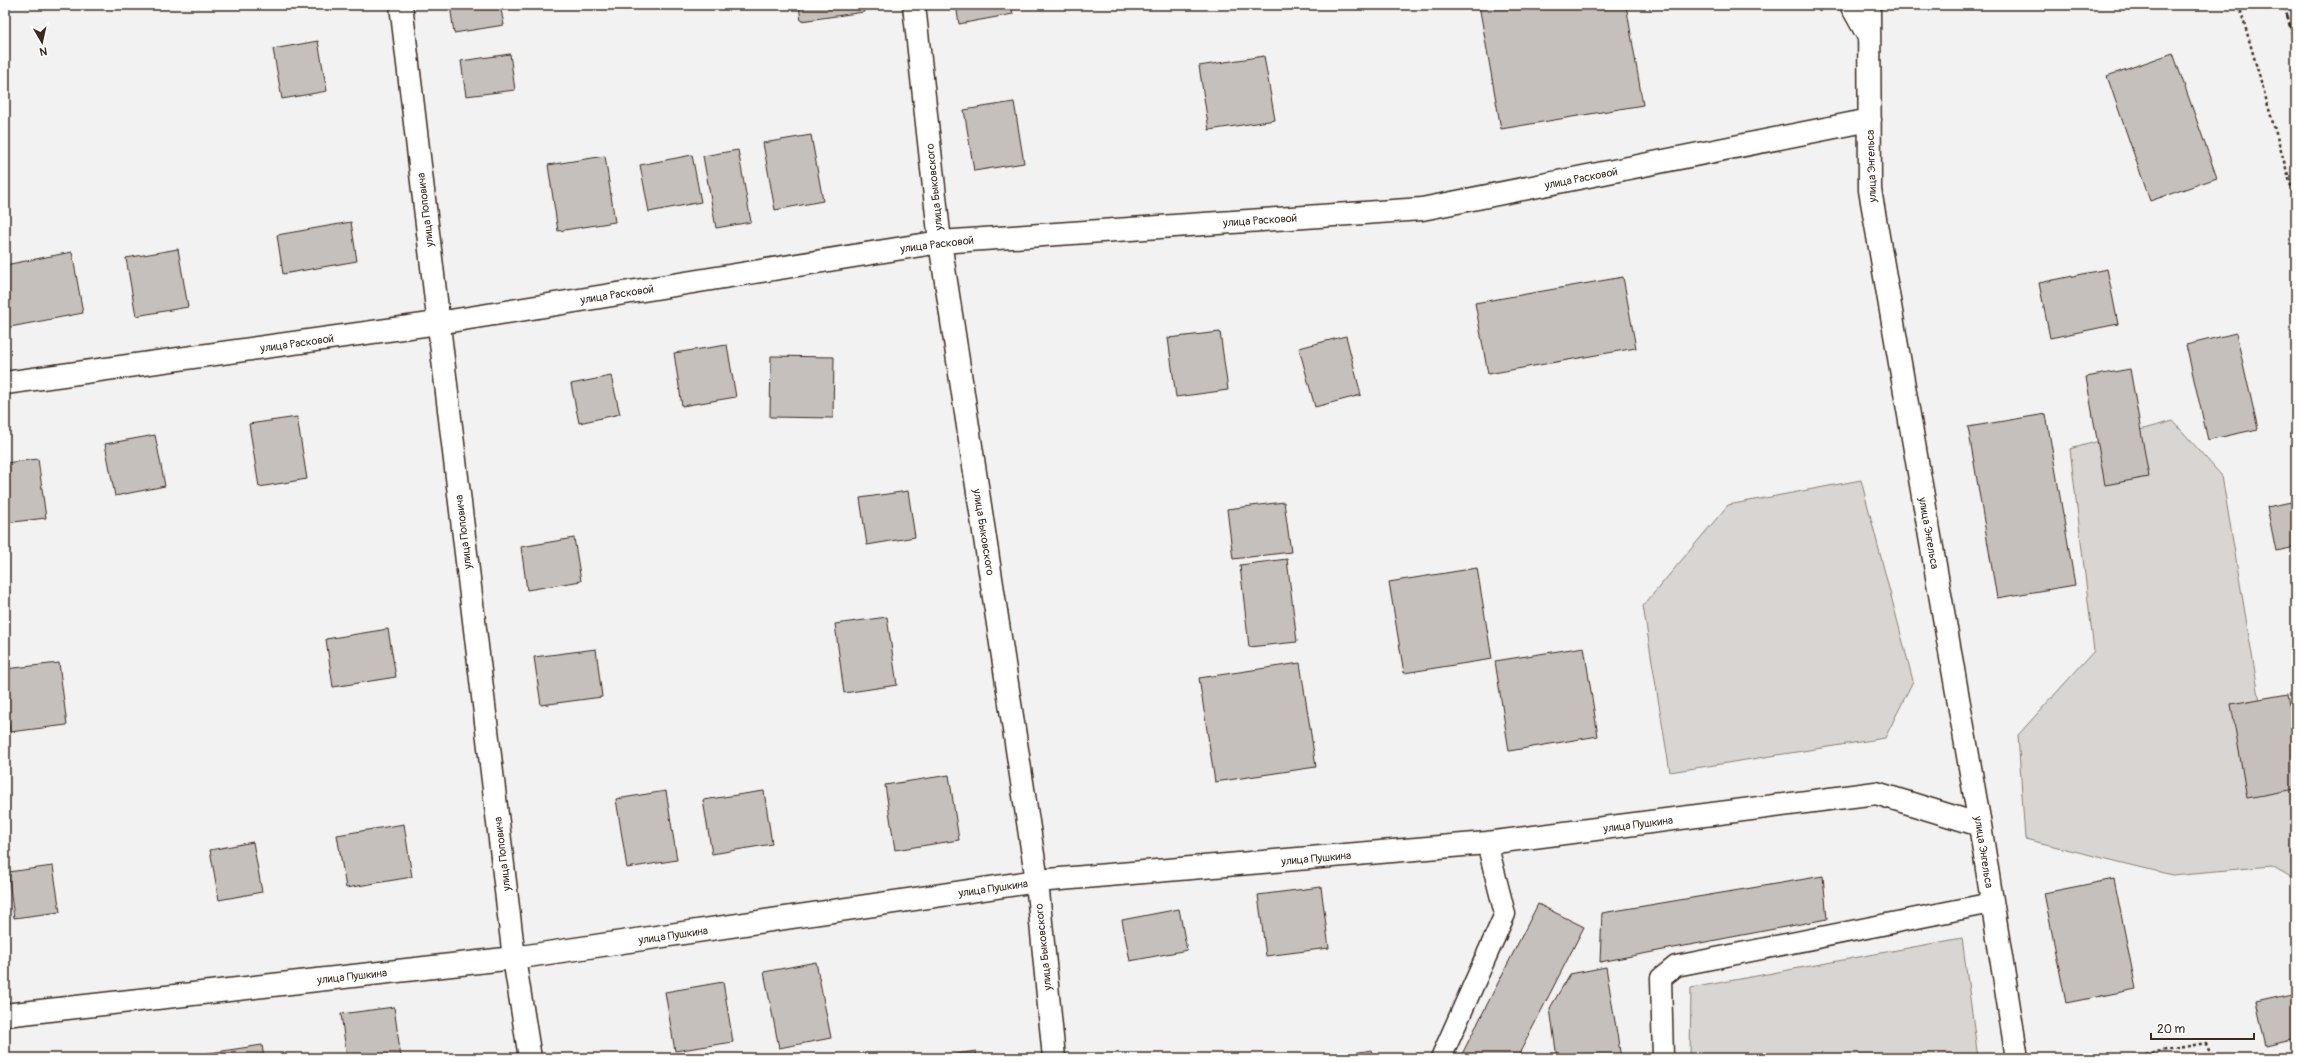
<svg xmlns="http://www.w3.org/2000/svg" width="2301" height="1063" font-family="Pangolin,sans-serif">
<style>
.green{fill:#d8d5d2;stroke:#8a8078}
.building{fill:#c6c0bd;stroke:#3b2a1e}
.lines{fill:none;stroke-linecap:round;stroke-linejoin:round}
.service-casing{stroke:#3b2a1e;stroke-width:23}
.minor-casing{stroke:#3b2a1e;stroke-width:25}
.path{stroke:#3b2a1e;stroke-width:2.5;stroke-dasharray:3 3;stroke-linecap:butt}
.service{stroke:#fff;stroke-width:20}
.minor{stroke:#fff;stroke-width:22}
.rail{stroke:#3b2a1e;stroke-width:3;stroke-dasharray:6 3;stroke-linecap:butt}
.labels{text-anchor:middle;stroke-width:3.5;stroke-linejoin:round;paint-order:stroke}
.street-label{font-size:11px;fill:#3b2a1e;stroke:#fff}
</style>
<rect width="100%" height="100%" fill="#f3f2f2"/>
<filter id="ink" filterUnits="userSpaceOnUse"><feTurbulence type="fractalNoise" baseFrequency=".025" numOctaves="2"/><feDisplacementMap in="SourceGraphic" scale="8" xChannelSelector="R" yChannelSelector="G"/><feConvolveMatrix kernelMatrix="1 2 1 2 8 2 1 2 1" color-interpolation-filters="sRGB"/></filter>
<g filter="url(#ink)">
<path class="green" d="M 2173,421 L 2222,476 L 2260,702 L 2296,737 L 2296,880 L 2272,866 L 2172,875 L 2025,839 L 2018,735 L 2094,651 L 2070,449 Z
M 1861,480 L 1913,681 L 1885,738 L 1670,772 L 1643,606 L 1728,505 Z
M 1962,938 L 1978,1058 L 1690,1058 L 1691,988 Z"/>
<path class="building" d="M 450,5 L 500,5 L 504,25 L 454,33 Z
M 799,5 L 863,5 L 864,12 L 801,21 Z
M 956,5 L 1011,5 L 1013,14 L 959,24 Z
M 1479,5 L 1626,5 L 1643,105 L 1501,129 Z
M 318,41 L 327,91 L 282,99 L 273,49 Z
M 2173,53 L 2217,178 L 2150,201 L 2107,76 Z
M 510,54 L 515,90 L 466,96 L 461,61 Z
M 1264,56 L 1275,120 L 1209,130 L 1199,66 Z
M 1014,102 L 1024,163 L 974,171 L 964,110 Z
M 811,135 L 823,201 L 775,210 L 763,143 Z
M 738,150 L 751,222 L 716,228 L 703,156 Z
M 692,155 L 701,202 L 649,212 L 640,165 Z
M 605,156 L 615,222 L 558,231 L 548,165 Z
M 351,222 L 357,261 L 283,274 L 277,235 Z
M 178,249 L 188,307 L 136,316 L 126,258 Z
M 72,252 L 83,313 L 5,328 L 5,265 Z
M 2107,269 L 2118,324 L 2050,338 L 2039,283 Z
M 1623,277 L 1636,348 L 1488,374 L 1475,303 Z
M 1220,332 L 1228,390 L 1176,397 L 1168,338 Z
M 2236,333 L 2258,429 L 2208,440 L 2186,345 Z
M 1346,336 L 1361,395 L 1315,407 L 1299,348 Z
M 727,345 L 736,397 L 682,406 L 674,353 Z
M 771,356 L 834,357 L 833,418 L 770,417 Z
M 2130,369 L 2149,477 L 2105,485 L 2086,377 Z
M 611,376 L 620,414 L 579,423 L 571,384 Z
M 2046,414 L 2075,585 L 1997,598 L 1968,427 Z
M 297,417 L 307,479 L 259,487 L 249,424 Z
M 155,435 L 165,486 L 115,496 L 105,444 Z
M 38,459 L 46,518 L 5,523 L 5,463 Z
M 908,491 L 915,537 L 867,545 L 860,498 Z
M 2296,501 L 2296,547 L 2276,551 L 2267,507 Z
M 1284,502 L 1291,552 L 1233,559 L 1227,509 Z
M 574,538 L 581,581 L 527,590 L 521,547 Z
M 1287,559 L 1297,642 L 1249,647 L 1240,565 Z
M 1477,568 L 1492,659 L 1404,673 L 1389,582 Z
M 887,617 L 897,685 L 844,693 L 835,624 Z
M 388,629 L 396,677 L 333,687 L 326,639 Z
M 1584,647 L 1598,736 L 1509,751 L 1495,661 Z
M 596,649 L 602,697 L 541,705 L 534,657 Z
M 59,663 L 67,725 L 10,732 L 5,692 L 5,669 Z
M 1300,663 L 1316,767 L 1215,782 L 1199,678 Z
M 2288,694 L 2296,739 L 2296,789 L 2247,798 L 2231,704 Z
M 949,775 L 959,840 L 895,850 L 885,785 Z
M 666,791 L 677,860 L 627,868 L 616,799 Z
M 764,791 L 772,844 L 712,854 L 703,800 Z
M 404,824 L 412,877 L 346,888 L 337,835 Z
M 253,842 L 262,892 L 219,900 L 210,850 Z
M 53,866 L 60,912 L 14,918 L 8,872 Z
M 1823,876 L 1827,919 L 1600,962 L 1602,913 Z
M 2114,879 L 2136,989 L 2066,1003 L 2044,893 Z
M 1321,887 L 1329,948 L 1266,956 L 1258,895 Z
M 1538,904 L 1584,927 L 1517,1058 L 1460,1058 Z
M 1179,909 L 1187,950 L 1130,961 L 1122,920 Z
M 816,962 L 831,1038 L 779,1048 L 764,972 Z
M 1606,967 L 1621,1058 L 1557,1058 L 1550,1008 L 1570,974 Z
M 723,982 L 733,1042 L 675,1051 L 665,992 Z
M 2296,993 L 2296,1039 L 2266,1046 L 2256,1002 Z
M 394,1007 L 401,1058 L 347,1058 L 341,1014 Z
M 262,1045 L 264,1058 L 204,1058 L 203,1054 Z
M 1371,1050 L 1373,1058 L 1327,1058 Z
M 976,1051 L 977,1058 L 938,1058 L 937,1057 Z"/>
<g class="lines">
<defs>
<path id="service" d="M 1850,5 L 1869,39
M 1441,1058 L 1505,914 L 1487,843
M 1663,1058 L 1661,978 L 1676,966 L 1992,903"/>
<path id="minor" d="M 401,5 L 514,958 L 530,1058
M 914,5 L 940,242 L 1037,881 L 1054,1058
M 1869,5 L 1870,190 L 1980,825 L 2017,1058
M 5,383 L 438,323 L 940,242 L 1422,209 L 1870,120
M 5,1015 L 514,958 L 1037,881 L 1487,843 L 1876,793 L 1980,825"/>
</defs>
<use href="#service" class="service-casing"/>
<use href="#minor" class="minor-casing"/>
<path class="path" d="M 2239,5 L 2296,203
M 2122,1058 L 2206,1043 L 2213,1058"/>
<use href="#service" class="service"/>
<use href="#minor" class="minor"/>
<path class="rail" d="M 2284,5 L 2296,46"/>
</g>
</g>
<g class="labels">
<g class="street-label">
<text transform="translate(1871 166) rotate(-92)" y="4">улица Энгельса</text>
<text transform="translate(1581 178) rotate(-11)" y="4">улица Расковой</text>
<text transform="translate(934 187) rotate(-96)" y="4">улица Быковского</text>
<text transform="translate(425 210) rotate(-97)" y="4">улица Поповича</text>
<text transform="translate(1260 220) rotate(-4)" y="4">улица Расковой</text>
<text transform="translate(937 244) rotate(-7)" y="4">улица Расковой</text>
<text transform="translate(617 294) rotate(-9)" y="4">улица Расковой</text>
<text transform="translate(297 343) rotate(-8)" y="4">улица Расковой</text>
<text transform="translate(463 532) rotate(-97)" y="4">улица Поповича</text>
<text transform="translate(984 532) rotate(81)" y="4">улица Быковского</text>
<text transform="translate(1929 533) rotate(80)" y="4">улица Энгельса</text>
<text transform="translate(1638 824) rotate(-7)" y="4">улица Пушкина</text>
<text transform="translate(1984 852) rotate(81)" y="4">улица Энгельса</text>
<text transform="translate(502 854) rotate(-97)" y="4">улица Поповича</text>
<text transform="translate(1316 858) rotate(-5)" y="4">улица Пушкина</text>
<text transform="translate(993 888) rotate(-8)" y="4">улица Пушкина</text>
<text transform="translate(673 935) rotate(-8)" y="4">улица Пушкина</text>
<text transform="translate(1043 947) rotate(-96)" y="4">улица Быковского</text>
<text transform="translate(352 976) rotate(-6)" y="4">улица Пушкина</text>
</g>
</g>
<rect width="2301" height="1063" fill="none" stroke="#fff" stroke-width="20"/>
<rect x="10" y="10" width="2281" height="1043" fill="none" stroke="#3b2a1e" stroke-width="1.5" filter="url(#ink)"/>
<g transform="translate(42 42) rotate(171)" stroke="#ffffff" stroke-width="3" paint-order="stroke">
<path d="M0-3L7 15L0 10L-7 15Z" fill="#3b2a1e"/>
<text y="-6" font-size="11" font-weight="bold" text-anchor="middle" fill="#3b2a1e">N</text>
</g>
<path d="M2151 1033v6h103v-6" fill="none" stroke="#3b2a1e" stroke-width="2"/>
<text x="2157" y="1033" font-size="12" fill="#3b2a1e" stroke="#ffffff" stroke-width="3" paint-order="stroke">20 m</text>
</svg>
